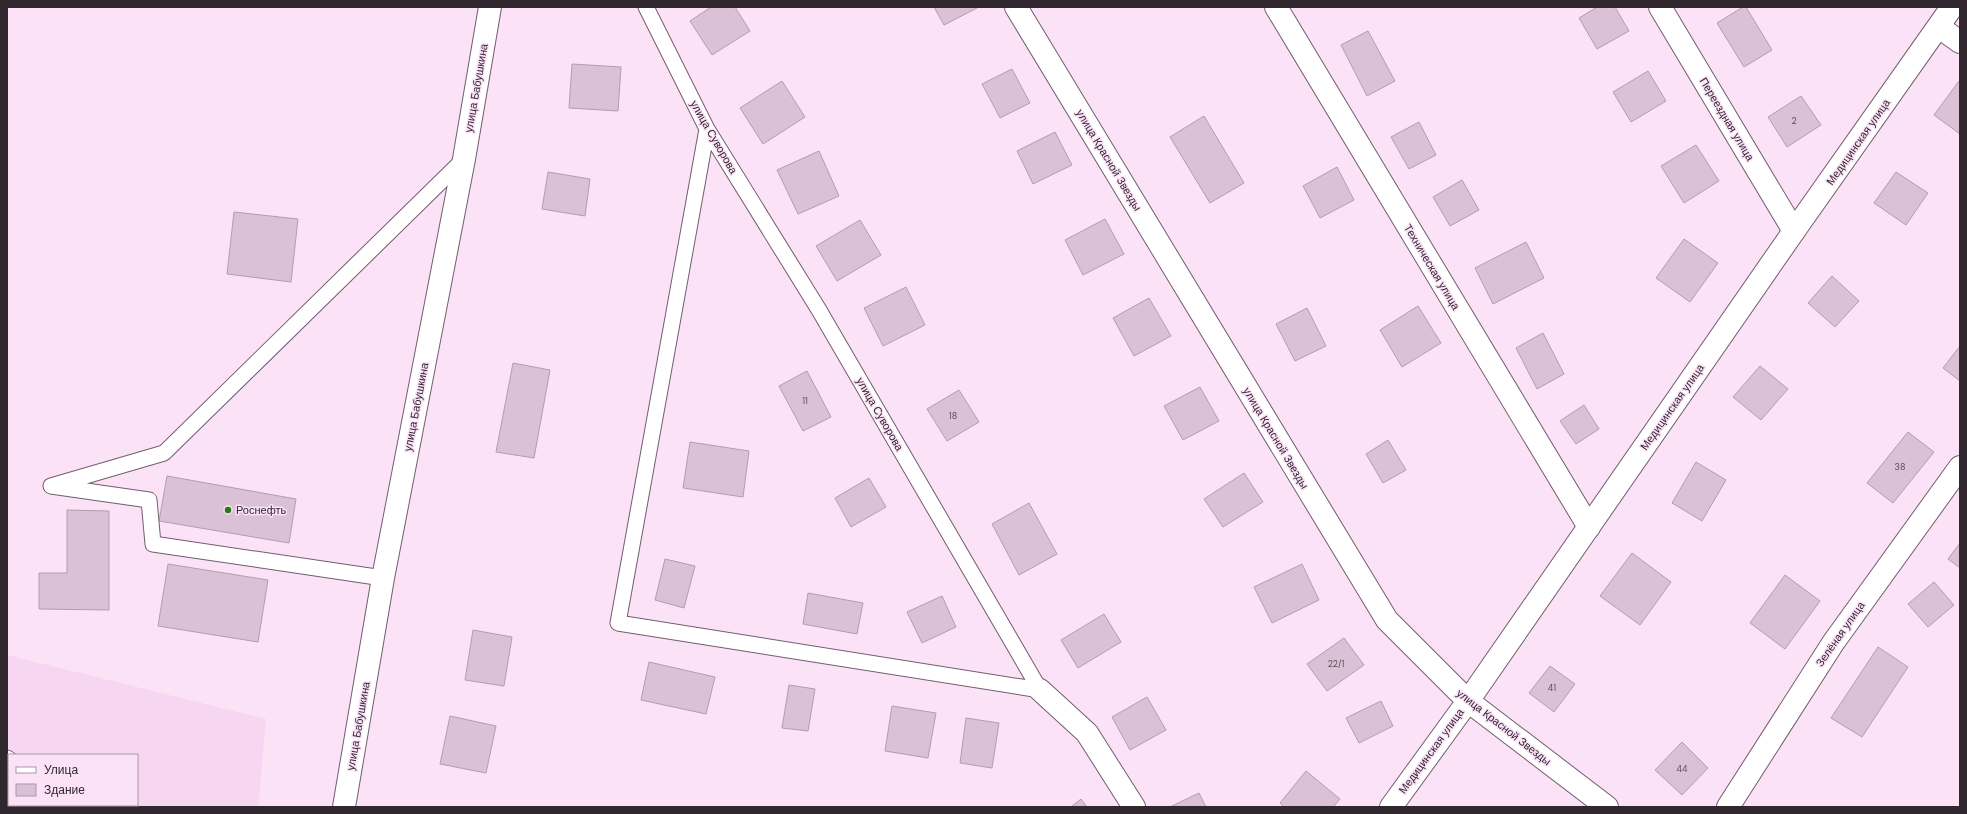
<svg xmlns="http://www.w3.org/2000/svg" width="1967" height="814" font-family="'DM Sans',sans-serif">
<style>
.built{fill:#f6d6f1;fill-rule:evenodd}
.building{fill:#dac1d6;stroke:#b49cb0}
.lines{fill:none;stroke-linecap:round;stroke-linejoin:round}
.service-casing{stroke:#725d6f;stroke-width:17}
.minor-casing{stroke:#725d6f;stroke-width:24}
.tertiary-casing{stroke:#725d6f;stroke-width:24}
.primary-casing{stroke:#725d6f;stroke-width:24}
.service{stroke:#fff;stroke-width:15}
.minor{stroke:#fff;stroke-width:22}
.tertiary{stroke:#fff;stroke-width:22}
.primary{stroke:#fff;stroke-width:22}
.poi-dot{fill:#297820;stroke:#fbe2f7;stroke-width:1.5}
.labels{text-anchor:middle;stroke-width:3;stroke-linejoin:round;paint-order:stroke}
.number-label{font-size:9px;fill:#5a4e59}
.street-label{font-size:11px;fill:#30272f;stroke:#fbe2f7}
.poi-label{font-size:11px;fill:#30272f;stroke:#fbe2f7;text-anchor:start}
</style>
<rect width="100%" height="100%" fill="#fbe2f7"/>
<path class="built" d="M 7,655 L 266,719 L 258,807 L 7,807 ZM 9,755 L 137,755 L 137,805 L 9,805 Z"/>
<path class="building" d="M 711,7 L 735,7 L 750,31 L 712,55 L 690,21 Z
M 934,7 L 977,7 L 977,8 L 944,25 Z
M 1597,7 L 1615,7 L 1629,31 L 1597,49 L 1579,18 Z
M 1743,7 L 1746,7 L 1772,50 L 1744,67 L 1717,23 Z
M 1368,31 L 1395,81 L 1367,96 L 1341,45 Z
M 572,64 L 621,67 L 618,111 L 569,108 Z
M 1012,69 L 1030,103 L 1000,118 L 982,84 Z
M 1648,71 L 1666,101 L 1631,122 L 1613,92 Z
M 782,81 L 805,117 L 763,144 L 740,108 Z
M 1959,81 L 1960,81 L 1960,134 L 1934,115 Z
M 1801,96 L 1821,125 L 1787,147 L 1768,117 Z
M 1204,116 L 1244,183 L 1210,203 L 1170,137 Z
M 1419,122 L 1436,155 L 1409,169 L 1391,137 Z
M 1055,132 L 1072,165 L 1033,184 L 1017,151 Z
M 1696,145 L 1719,181 L 1684,203 L 1661,166 Z
M 819,151 L 839,196 L 798,214 L 777,170 Z
M 1337,167 L 1354,200 L 1320,218 L 1303,186 Z
M 548,172 L 590,179 L 585,216 L 542,209 Z
M 1896,172 L 1928,193 L 1906,225 L 1874,203 Z
M 1462,180 L 1479,210 L 1450,226 L 1433,197 Z
M 234,212 L 298,219 L 291,282 L 227,274 Z
M 1105,219 L 1124,254 L 1083,275 L 1065,240 Z
M 860,220 L 881,255 L 837,281 L 816,246 Z
M 1684,239 L 1718,263 L 1690,302 L 1656,278 Z
M 1526,242 L 1544,278 L 1493,304 L 1475,268 Z
M 1832,276 L 1859,301 L 1835,327 L 1808,303 Z
M 906,287 L 925,325 L 883,346 L 864,308 Z
M 1149,298 L 1171,336 L 1134,356 L 1113,318 Z
M 1418,306 L 1441,343 L 1402,367 L 1380,330 Z
M 1307,308 L 1326,346 L 1295,361 L 1276,324 Z
M 1543,333 L 1564,374 L 1537,389 L 1516,348 Z
M 1960,346 L 1960,381 L 1943,368 Z
M 513,363 L 550,370 L 534,458 L 496,452 Z
M 1760,366 L 1788,389 L 1761,420 L 1733,397 Z
M 807,371 L 831,417 L 803,431 L 779,386 Z
M 1200,387 L 1219,421 L 1183,440 L 1164,406 Z
M 959,390 L 979,422 L 947,441 L 927,409 Z
M 1584,405 L 1599,429 L 1576,444 L 1560,421 Z
M 1908,432 L 1934,452 L 1893,503 L 1867,483 Z
M 1388,440 L 1406,470 L 1383,483 L 1366,454 Z
M 690,442 L 749,451 L 743,497 L 683,488 Z
M 1696,462 L 1726,480 L 1702,521 L 1672,503 Z
M 1244,473 L 1263,502 L 1223,527 L 1204,499 Z
M 167,476 L 296,499 L 289,543 L 159,521 Z
M 869,478 L 886,507 L 851,527 L 835,498 Z
M 1029,503 L 1057,554 L 1019,575 L 992,524 Z
M 67,510 L 109,511 L 109,610 L 39,609 L 39,573 L 67,573 Z
M 1960,543 L 1960,568 L 1948,559 Z
M 1632,553 L 1671,582 L 1640,625 L 1600,596 Z
M 665,559 L 695,566 L 684,608 L 655,600 Z
M 168,564 L 268,580 L 258,642 L 158,626 Z
M 1302,564 L 1319,600 L 1272,623 L 1254,587 Z
M 1785,575 L 1820,601 L 1785,649 L 1750,623 Z
M 1934,582 L 1954,605 L 1928,627 L 1908,604 Z
M 808,593 L 863,603 L 857,634 L 803,624 Z
M 942,596 L 956,627 L 922,643 L 907,612 Z
M 1104,614 L 1121,642 L 1078,668 L 1061,640 Z
M 473,630 L 512,637 L 504,686 L 465,680 Z
M 1344,638 L 1364,665 L 1327,691 L 1307,664 Z
M 1878,647 L 1908,667 L 1862,737 L 1831,718 Z
M 649,662 L 715,677 L 706,714 L 641,700 Z
M 1550,666 L 1575,684 L 1554,712 L 1529,693 Z
M 789,685 L 815,689 L 808,731 L 782,728 Z
M 1147,697 L 1166,730 L 1130,750 L 1112,717 Z
M 1381,701 L 1393,726 L 1359,743 L 1346,718 Z
M 892,706 L 936,713 L 928,758 L 885,751 Z
M 450,716 L 496,726 L 486,773 L 440,764 Z
M 966,718 L 999,723 L 992,768 L 960,763 Z
M 1682,742 L 1708,768 L 1682,795 L 1655,770 Z
M 1306,771 L 1340,799 L 1333,807 L 1284,807 L 1280,803 Z
M 1199,793 L 1206,807 L 1170,807 Z
M 1081,799 L 1087,807 L 1071,807 Z"/>
<g class="lines">
<defs>
<path id="service" d="M 646,7 L 707,129 L 819,310 L 1040,690
M 707,129 L 618,623 L 1040,690
M 383,578 L 153,544 L 149,500 L 51,486 L 164,453 L 464,159
M 7,758 L 9,759
M 97,805 L 101,807"/>
<path id="minor" d="M 1276,7 L 1589,527
M 1660,7 L 1794,231
M 1939,27 L 1960,42
M 1040,690 L 1087,733 L 1134,807
M 1468,701 L 1607,807
M 1728,807 L 1833,643 L 1960,467"/>
<path id="tertiary" d="M 1016,7 L 1387,620 L 1468,701
M 1391,807 L 1468,701 L 1794,231 L 1952,7"/>
<path id="primary" d="M 344,807 L 383,578 L 464,159 L 490,7"/>
</defs>
<use href="#service" class="service-casing"/>
<use href="#minor" class="minor-casing"/>
<use href="#tertiary" class="tertiary-casing"/>
<use href="#primary" class="primary-casing"/>
<use href="#service" class="service"/>
<use href="#minor" class="minor"/>
<use href="#tertiary" class="tertiary"/>
<use href="#primary" class="primary"/>
</g>
<circle class="poi-dot" cx="228" cy="510" r="4"/>
<g class="labels">
<g class="number-label">
<text x="1794" y="124">2</text>
<text x="805" y="404">11</text>
<text x="953" y="419">18</text>
<text x="1900" y="470">38</text>
<text x="1336" y="667">22/1</text>
<text x="1552" y="691">41</text>
<text x="1682" y="772">44</text>
</g>
<g class="street-label">
<text transform="translate(476 88) rotate(-80)" y="4">улица Бабушкина</text>
<text transform="translate(1727 119) rotate(59)" y="4">Переездная улица</text>
<text transform="translate(714 137) rotate(60)" y="4">улица Суворова</text>
<text transform="translate(1858 142) rotate(-55)" y="4">Медицинская улица</text>
<text transform="translate(1109 160) rotate(59)" y="4">улица Красной Звезды</text>
<text transform="translate(1432 267) rotate(59)" y="4">Техническая улица</text>
<text transform="translate(416 407) rotate(-79)" y="4">улица Бабушкина</text>
<text transform="translate(1672 407) rotate(-55)" y="4">Медицинская улица</text>
<text transform="translate(880 414) rotate(60)" y="4">улица Суворова</text>
<text transform="translate(1276 438) rotate(59)" y="4">улица Красной Звезды</text>
<text transform="translate(1840 634) rotate(-55)" y="4">Зелёная улица</text>
<text transform="translate(358 726) rotate(-80)" y="4">улица Бабушкина</text>
<text transform="translate(1504 727) rotate(38)" y="4">улица Красной Звезды</text>
<text transform="translate(1431 751) rotate(-54)" y="4">Медицинская улица</text>
</g>
<g class="poi-label">
<text x="236" y="514">Роснефть</text>
</g>
</g>
<rect width="1967" height="814" fill="none" stroke="#30272f" stroke-width="16"/>
<rect x="8" y="754" width="130" height="52" fill="#fbe2f7" stroke="#aa97a7"/>
<rect x="16" y="767" width="20" height="6" fill="#ffffff" stroke="#aa97a7"/>
<text x="44" y="774" font-size="12" fill="#30272f">Улица</text>
<rect x="16" y="784" width="20" height="12" fill="#dac1d6" stroke="#aa97a7"/>
<text x="44" y="794" font-size="12" fill="#30272f">Здание</text>
</svg>
